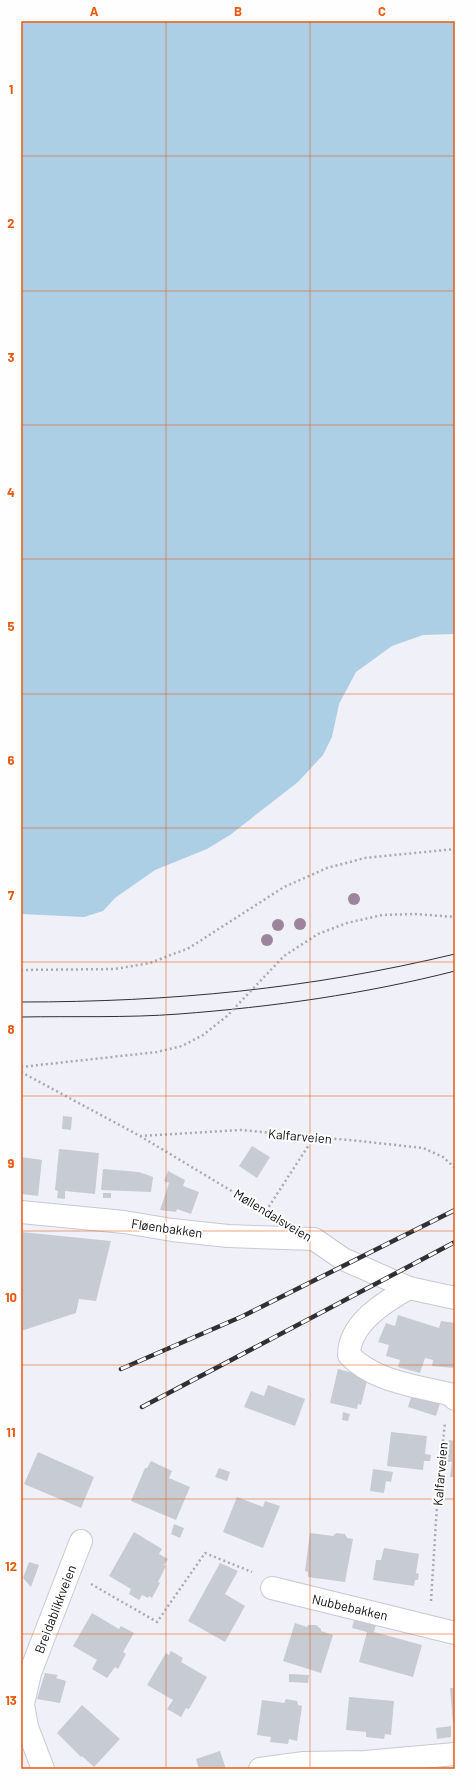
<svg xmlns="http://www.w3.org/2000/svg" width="476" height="1790" font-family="Barlow,sans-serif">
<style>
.water{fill:#accfe6}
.building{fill:#c7cbd3}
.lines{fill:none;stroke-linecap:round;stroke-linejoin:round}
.street-casing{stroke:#c8c8d0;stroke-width:24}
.path{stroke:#a9a9b0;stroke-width:2.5;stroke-dasharray:2 3;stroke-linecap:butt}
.street{stroke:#fff;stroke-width:22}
.tram{stroke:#303034;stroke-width:1}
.rail-casing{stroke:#303034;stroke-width:4.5}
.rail{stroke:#fefefe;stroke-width:3;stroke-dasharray:9;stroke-linecap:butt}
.path-bridge{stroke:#a9a9b0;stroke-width:2.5;stroke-dasharray:2 3;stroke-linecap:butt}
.tree{fill:#9c859c}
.grid{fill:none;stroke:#e8590c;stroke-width:1;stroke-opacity:0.55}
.labels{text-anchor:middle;stroke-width:4;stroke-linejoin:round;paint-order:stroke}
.street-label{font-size:13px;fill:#101013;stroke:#fefefe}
.neatline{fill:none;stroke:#e8590c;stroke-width:1.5}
.grid-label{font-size:13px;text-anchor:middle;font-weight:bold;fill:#e8590c}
</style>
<rect width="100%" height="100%" fill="#f0f0f9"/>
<path class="water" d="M 21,21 L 455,21 L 455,634 L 423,635 L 392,646 L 356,672 L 339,704 L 332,737 L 323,755 L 298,782 L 230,835 L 207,849 L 155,870 L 115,898 L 103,911 L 84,917 L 21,914 Z"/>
<path class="building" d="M 63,1116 L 72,1117 L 71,1130 L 62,1129 Z
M 252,1146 L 270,1157 L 257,1178 L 239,1166 Z
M 59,1149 L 99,1153 L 95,1194 L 65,1191 L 65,1199 L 57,1198 L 58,1191 L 55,1190 Z
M 21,1157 L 42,1160 L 38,1196 L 21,1194 Z
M 103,1169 L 139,1172 L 153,1177 L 151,1192 L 101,1190 Z
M 168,1171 L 185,1180 L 183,1186 L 199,1192 L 191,1214 L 177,1209 L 176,1212 L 160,1210 L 169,1183 L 164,1181 Z
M 103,1193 L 111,1193 L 111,1198 L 103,1198 Z
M 21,1232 L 111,1241 L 96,1301 L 79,1299 L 76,1313 L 21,1331 Z
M 398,1315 L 439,1328 L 441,1321 L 455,1323 L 455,1368 L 432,1366 L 433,1360 L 425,1358 L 420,1373 L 398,1367 L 400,1360 L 386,1356 L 389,1345 L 378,1342 L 386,1323 L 395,1326 Z
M 338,1369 L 368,1377 L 361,1405 L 358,1404 L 357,1409 L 330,1403 Z
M 268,1385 L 305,1399 L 295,1426 L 244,1407 L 251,1391 L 264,1396 Z
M 413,1391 L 441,1400 L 436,1416 L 408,1407 Z
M 343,1412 L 350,1414 L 348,1421 L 342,1420 Z
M 391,1432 L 427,1436 L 425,1454 L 431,1455 L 430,1461 L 424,1461 L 423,1470 L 387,1466 Z
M 449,1440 L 455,1441 L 455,1477 L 450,1477 L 452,1462 L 446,1462 Z
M 38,1452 L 94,1477 L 81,1508 L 24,1484 Z
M 151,1461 L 172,1471 L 169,1478 L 190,1487 L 176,1520 L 131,1501 L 145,1468 L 147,1468 Z
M 219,1468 L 230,1472 L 227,1481 L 215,1477 Z
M 373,1469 L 393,1472 L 391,1482 L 386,1481 L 384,1493 L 370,1491 Z
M 237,1497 L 263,1507 L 265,1501 L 280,1506 L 263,1548 L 223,1532 Z
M 174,1524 L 184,1528 L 180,1538 L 171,1534 Z
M 134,1532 L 162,1549 L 159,1554 L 168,1559 L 164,1565 L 166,1566 L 158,1582 L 160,1583 L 152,1598 L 149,1596 L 148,1598 L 142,1595 L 139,1600 L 129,1594 L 131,1589 L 109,1576 Z
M 310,1533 L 333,1536 L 336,1533 L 345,1534 L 347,1538 L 353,1539 L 345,1582 L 308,1577 L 308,1572 L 305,1571 Z
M 384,1548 L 419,1554 L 416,1573 L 419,1574 L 418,1580 L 415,1580 L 414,1586 L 373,1580 L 376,1560 L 381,1560 Z
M 29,1562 L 39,1565 L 31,1587 L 23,1578 Z
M 220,1563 L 238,1571 L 225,1594 L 245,1606 L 225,1642 L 188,1621 Z
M 92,1613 L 119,1629 L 121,1626 L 134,1633 L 123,1652 L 126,1654 L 118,1669 L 115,1667 L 107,1678 L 92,1669 L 97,1660 L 73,1646 Z
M 355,1616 L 377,1621 L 374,1632 L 422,1645 L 413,1677 L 359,1662 L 367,1632 L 352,1628 Z
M 295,1623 L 307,1627 L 308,1625 L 316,1625 L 321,1629 L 321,1631 L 333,1635 L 321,1673 L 283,1661 Z
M 171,1651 L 183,1658 L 181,1662 L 207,1677 L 189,1709 L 186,1708 L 181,1717 L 167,1709 L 173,1700 L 147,1685 L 166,1653 L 169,1655 Z
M 45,1673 L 58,1675 L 56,1678 L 66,1681 L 60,1703 L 37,1699 Z
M 289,1674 L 309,1675 L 308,1683 L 289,1682 Z
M 450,1688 L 455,1688 L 455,1722 L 453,1723 Z
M 349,1697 L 394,1701 L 391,1735 L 385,1734 L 384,1739 L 366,1737 L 366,1732 L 346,1730 Z
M 286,1699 L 297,1701 L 298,1705 L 302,1706 L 297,1741 L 289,1739 L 288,1744 L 270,1742 L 271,1737 L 257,1735 L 262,1700 L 284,1703 Z
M 82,1705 L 120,1739 L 94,1767 L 82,1756 L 81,1757 L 57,1733 Z
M 451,1726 L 451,1737 L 437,1739 L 436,1728 Z
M 220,1751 L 226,1769 L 199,1769 L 196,1759 Z"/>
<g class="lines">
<defs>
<path id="street" d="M 21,1212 L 124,1222 L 172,1230 L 228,1236 L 314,1239 L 343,1259 L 409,1288 L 455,1298
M 409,1288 C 384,1302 349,1324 349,1355 C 373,1381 416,1386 449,1394 L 455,1399
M 272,1588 L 455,1633
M 43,1769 L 27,1727 L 23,1704 L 30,1673 L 81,1541
M 260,1769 L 304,1763 L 365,1762 L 455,1754"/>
</defs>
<use href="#street" class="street-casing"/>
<path class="path" d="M 21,970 L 115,969 L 150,963 L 189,948 L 284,887 L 327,868 L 365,858 L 455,849
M 21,1072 L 140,1136 L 265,1211
M 140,1136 L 241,1130 L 359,1141 L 423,1148 L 443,1157 L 455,1168
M 266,1211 L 314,1137
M 91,1584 L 157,1622 L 205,1553 L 252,1572
M 431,1601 L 438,1489 L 445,1422"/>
<use href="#street" class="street"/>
<path class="tram" d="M 21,1002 C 171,1002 309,989 455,954
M 21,1017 C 73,1016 127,1018 179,1014 C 272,1007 365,994 455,971"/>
<defs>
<path id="rail" d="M 121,1369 L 243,1316 L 455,1210
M 142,1407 L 455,1242"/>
</defs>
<use href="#rail" class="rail-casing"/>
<use href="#rail" class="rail"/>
<path class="path-bridge" d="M 21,1067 L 157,1052 L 182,1046 L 203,1035 L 227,1016 L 284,956 L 318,934 L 347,923 L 382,915 L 415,914 L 455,917"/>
</g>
<g class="tree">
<circle cx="354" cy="899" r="6"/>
<circle cx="300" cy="924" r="6"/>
<circle cx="278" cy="925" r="6"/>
<circle cx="267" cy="940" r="6"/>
</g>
<path class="grid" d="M 166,21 L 166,1769M 310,21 L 310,1769M 21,156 L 455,156M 21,291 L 455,291M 21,425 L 455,425M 21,559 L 455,559M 21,694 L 455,694M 21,828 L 455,828M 21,962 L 455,962M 21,1096 L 455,1096M 21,1231 L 455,1231M 21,1365 L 455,1365M 21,1499 L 455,1499M 21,1634 L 455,1634"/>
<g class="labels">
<g class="street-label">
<text transform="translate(300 1136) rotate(5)" y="5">Kalfarveien</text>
<text transform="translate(273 1215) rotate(31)" y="5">Møllendalsveien</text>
<text transform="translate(167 1228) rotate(8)" y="5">Fløenbakken</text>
<text transform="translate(440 1474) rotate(-85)" y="5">Kalfarveien</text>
<text transform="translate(350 1607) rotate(13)" y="5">Nubbebakken</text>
<text transform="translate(55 1609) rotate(-69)" y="5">Breidablikkveien</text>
</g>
</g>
<rect width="476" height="1790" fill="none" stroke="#fefefe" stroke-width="44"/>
<rect x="22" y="22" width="432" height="1746" class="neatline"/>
<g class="grid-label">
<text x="94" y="16">A</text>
<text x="238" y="16">B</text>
<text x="382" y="16">C</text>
<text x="11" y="94">1</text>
<text x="11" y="228">2</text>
<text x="11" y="362">3</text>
<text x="11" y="497">4</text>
<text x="11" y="631">5</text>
<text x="11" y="765">6</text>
<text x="11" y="900">7</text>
<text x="11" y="1034">8</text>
<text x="11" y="1168">9</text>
<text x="11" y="1302">10</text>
<text x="11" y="1437">11</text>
<text x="11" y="1571">12</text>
<text x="11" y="1705">13</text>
</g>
</svg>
